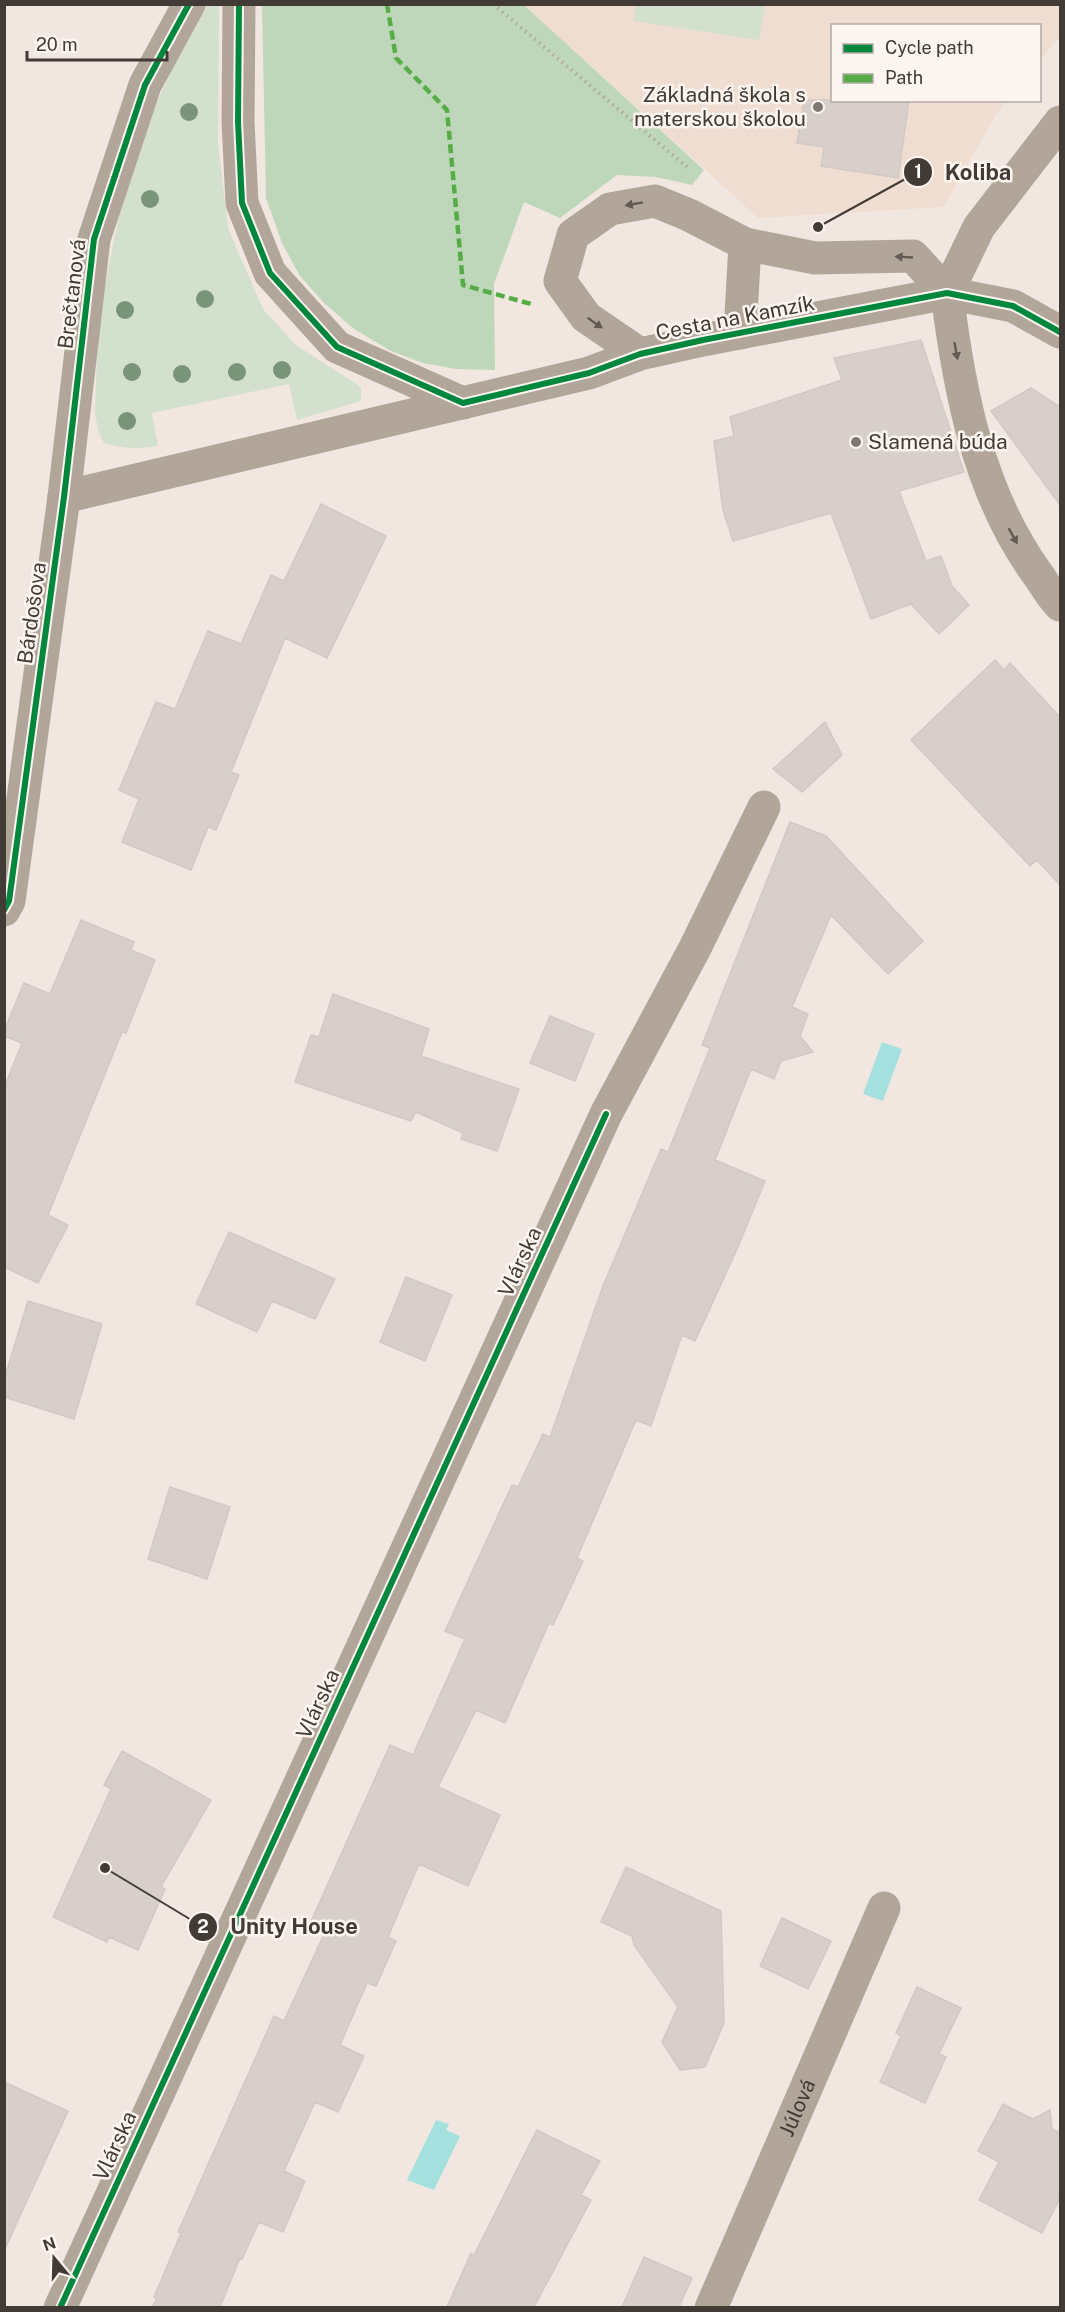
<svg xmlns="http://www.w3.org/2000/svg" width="1065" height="2312" font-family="'Public Sans',sans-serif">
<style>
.built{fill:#f0ddd1}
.green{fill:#d3e0cd}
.forest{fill:#bed7ba}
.water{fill:#a3e0de}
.building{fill:#d8cfcb;stroke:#d2c8c4;stroke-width:1.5}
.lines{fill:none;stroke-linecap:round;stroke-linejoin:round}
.path{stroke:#b1a69f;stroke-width:4;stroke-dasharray:1.5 4.5;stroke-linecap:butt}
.minor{stroke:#b2a59a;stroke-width:33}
.quiet{stroke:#56ac45;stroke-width:4.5;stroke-dasharray:9 4.5;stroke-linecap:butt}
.cycleway-casing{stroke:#fdf5f0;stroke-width:10}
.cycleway{stroke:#00873e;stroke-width:6}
.tree{fill:#799478}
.oneway{fill:#645a53}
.poi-dot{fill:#807771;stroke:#fdf5f0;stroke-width:2}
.labels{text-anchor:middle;stroke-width:5;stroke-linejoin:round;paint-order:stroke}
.poi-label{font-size:21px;fill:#423a35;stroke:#fdf5f0;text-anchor:end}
.street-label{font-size:21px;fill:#423a35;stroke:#fdf5f0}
.leader{fill:none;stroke:#423a35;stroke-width:2}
.callout-dot{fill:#423a35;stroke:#fdf5f0;stroke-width:2}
.mark-label{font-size:18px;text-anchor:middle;font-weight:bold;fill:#fff}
.callout-label{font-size:22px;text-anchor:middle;font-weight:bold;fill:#423a35;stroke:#fdf5f0;stroke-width:5;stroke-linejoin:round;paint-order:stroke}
</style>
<rect width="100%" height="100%" fill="#f2e7e0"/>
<path class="built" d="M 524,5 L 1060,5 L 1060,36 L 1040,61 L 1040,26 L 832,26 L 832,100 L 1007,101 L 996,114 L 944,207 L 758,218 Z"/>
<path class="green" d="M 201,5 L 219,5 L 218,142 L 228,228 L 263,309 L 296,345 L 361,387 L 361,401 L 297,420 L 289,384 L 152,413 L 158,446 C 139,449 123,449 104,443 L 98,431 L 95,412 L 98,319 L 130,162 Z
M 636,5 L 636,4 L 765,5 L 759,40 L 633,21 Z"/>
<path class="forest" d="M 262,5 L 524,5 L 704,170 L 692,185 L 656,177 L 617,175 L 560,218 L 524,202 L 494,284 L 495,370 L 456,369 L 423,363 L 391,351 L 354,329 L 324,303 L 300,276 L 282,243 L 266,198 Z"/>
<path class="water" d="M 882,1042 L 902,1049 L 883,1101 L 863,1094 Z
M 436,2120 L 449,2124 L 446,2130 L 460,2136 L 434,2190 L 407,2180 Z"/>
<path class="building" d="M 804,100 L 909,100 L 898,178 L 821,166 L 824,147 L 797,143 Z
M 921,340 L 964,472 L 899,491 L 926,561 L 941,556 L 952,586 L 969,605 L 939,634 L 911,604 L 871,619 L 831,513 L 733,541 L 723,510 L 714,441 L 734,436 L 730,417 L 842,380 L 834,358 Z
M 1031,388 L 1060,407 L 1060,505 L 991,411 Z
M 321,504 L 386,536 L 327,658 L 285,638 L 231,772 L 239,775 L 216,830 L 208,827 L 191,870 L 122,842 L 139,799 L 119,790 L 156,702 L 175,709 L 208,631 L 241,644 L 271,575 L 284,581 Z
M 995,660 L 1004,670 L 1010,663 L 1060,717 L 1060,885 L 1037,860 L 1030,866 L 911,740 Z
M 825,722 L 842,755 L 802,792 L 773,769 Z
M 790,822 L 826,836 L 923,941 L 888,974 L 831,915 L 792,1007 L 808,1014 L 800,1036 L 813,1052 L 781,1061 L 774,1079 L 751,1069 L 715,1160 L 765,1181 L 738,1247 L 695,1341 L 682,1335 L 651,1426 L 636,1420 L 577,1558 L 583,1561 L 553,1625 L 549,1623 L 505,1723 L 476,1710 L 438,1787 L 500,1815 L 468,1886 L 419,1864 L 388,1937 L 396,1941 L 376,1986 L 367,1983 L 340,2045 L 364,2056 L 338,2112 L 315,2102 L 284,2171 L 305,2181 L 283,2232 L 259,2222 L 242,2259 L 240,2258 L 220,2307 L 152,2307 L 157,2298 L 154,2297 L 181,2233 L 178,2232 L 274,2016 L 284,2021 L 325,1932 L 310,1924 L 390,1745 L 413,1755 L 465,1639 L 445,1631 L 512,1485 L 518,1487 L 543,1434 L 550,1437 L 603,1286 L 661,1149 L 668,1152 L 710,1048 L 702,1045 Z
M 81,920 L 134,942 L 131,950 L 155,960 L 126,1033 L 122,1032 L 48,1215 L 68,1225 L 38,1283 L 4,1267 L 4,1088 L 22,1043 L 4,1036 L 4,1031 L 24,983 L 50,994 Z
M 333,994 L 429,1029 L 421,1056 L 519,1089 L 497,1151 L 461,1139 L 463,1133 L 416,1112 L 411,1121 L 295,1082 L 311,1035 L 319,1037 Z
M 550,1016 L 594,1034 L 575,1081 L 530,1063 Z
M 229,1232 L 335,1279 L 315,1319 L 272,1301 L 257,1332 L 196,1304 Z
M 406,1277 L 452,1295 L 425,1361 L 380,1342 Z
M 28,1301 L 102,1324 L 74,1419 L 4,1397 L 4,1380 Z
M 170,1487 L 230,1507 L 207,1579 L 148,1559 Z
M 122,1751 L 211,1800 L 161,1887 L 165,1889 L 138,1950 L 109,1937 L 107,1942 L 53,1917 L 111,1789 L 104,1785 Z
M 626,1867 L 721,1911 L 724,2023 L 705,2067 L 680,2070 L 662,2042 L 678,2007 L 634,1945 L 632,1936 L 601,1922 Z
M 782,1918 L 831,1941 L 808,1989 L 760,1966 Z
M 917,1987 L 961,2008 L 939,2054 L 946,2057 L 925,2103 L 880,2082 L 901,2036 L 896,2033 Z
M 4,2082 L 68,2111 L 4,2251 Z
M 1003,2104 L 1033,2119 L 1050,2110 L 1052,2129 L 1060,2133 L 1060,2198 L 1042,2233 L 979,2200 L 999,2162 L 978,2151 Z
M 537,2130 L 600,2161 L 581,2195 L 591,2200 L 534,2307 L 447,2307 L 471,2253 L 474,2255 Z
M 644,2257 L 692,2278 L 679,2307 L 622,2307 Z"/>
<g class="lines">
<path class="path" d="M 493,4 L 687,167"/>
<g class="minor">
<path d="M 239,4 L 238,122 L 242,203 L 270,273 L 337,347 L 463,403"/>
<path d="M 947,293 C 959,390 978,491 1036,572 C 1044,583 1051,596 1060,605"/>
<path d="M 947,293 L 979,227 L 1060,122"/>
<path d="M 740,333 L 745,244"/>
<path d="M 640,354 L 586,317 L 560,281 L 573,235 L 610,209 L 655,201 L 689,215 L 745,244 L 815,258 L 913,256 L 947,293"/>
<path d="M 64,497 L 589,373 L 640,354 L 703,340 L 947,293 L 1013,306 L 1060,332"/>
<path d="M 4,910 L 9,901 L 64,497 L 94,239 L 145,85 L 189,4"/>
<path d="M 60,2308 L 606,1114 L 695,948 L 764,807"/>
<path id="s1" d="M 711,2308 L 884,1908"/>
</g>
<path class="quiet" d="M 387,4 L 396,58 L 447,110 L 463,285 L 531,304"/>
<defs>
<path id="cycleway" d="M 239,4 L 238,122 L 242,203 L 270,273 L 337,347 L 463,403 L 589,373 L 640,354 L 703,340 L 947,293 L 1013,306 L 1060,332
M 4,910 L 9,901 L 64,497 L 94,239 L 145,85 L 189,4
M 60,2308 L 606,1114"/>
</defs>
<use href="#cycleway" class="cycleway-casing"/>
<use href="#cycleway" class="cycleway"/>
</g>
<g class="tree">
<circle cx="189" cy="112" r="9"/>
<circle cx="150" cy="199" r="9"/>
<circle cx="205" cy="299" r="9"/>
<circle cx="125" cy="310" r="9"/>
<circle cx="282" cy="370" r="9"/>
<circle cx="132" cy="372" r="9"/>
<circle cx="237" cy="372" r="9"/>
<circle cx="182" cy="374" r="9"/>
<circle cx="127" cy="421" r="9"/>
</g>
<defs><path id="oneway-solid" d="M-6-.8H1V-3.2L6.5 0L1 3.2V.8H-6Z" transform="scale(1.5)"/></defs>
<g class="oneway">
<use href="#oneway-solid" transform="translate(634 204) rotate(170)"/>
<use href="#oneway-solid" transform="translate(904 257) rotate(-177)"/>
<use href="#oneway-solid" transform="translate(595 323) rotate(35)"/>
<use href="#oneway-solid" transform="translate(956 351) rotate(80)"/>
<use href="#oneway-solid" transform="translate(1013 536) rotate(61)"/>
</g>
<g class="poi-dot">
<circle cx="818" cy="107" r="6"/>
<circle cx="856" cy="442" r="6"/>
</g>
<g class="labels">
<g class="poi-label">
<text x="806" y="102">Základná škola s<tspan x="806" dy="24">materskou školou</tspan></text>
<text x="868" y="449" text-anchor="start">Slamená búda</text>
</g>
<g class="street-label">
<text transform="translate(72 294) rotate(-83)" y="7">Brečtanová</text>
<text transform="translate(735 318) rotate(-11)" y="7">Cesta na Kamzík</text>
<text transform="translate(32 613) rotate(-82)" y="7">Bárdošova</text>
<text transform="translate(520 1262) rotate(-65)" y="7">Vlárska</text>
<text transform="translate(318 1704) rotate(-65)" y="7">Vlárska</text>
<text dy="7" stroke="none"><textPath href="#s1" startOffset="218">Júlová</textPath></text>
<text transform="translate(115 2146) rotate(-65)" y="7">Vlárska</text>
</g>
</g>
<path class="leader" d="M818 227L918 172M105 1868L203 1927"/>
<g class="callout-dot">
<circle cx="818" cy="227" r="6"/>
<circle cx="105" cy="1868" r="6"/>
<circle cx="918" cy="172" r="15"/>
<circle cx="203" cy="1927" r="15"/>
</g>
<g class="mark-label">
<text x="918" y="178">1</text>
<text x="203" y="1933">2</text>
</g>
<g class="callout-label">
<text x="978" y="180">Koliba</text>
<text x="294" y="1934">Unity House</text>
</g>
<rect width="1065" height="2312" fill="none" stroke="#423a35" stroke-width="12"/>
<rect x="831" y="24" width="210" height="78" fill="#fdf5f0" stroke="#b2aaa5" stroke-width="1.5"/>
<rect x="843" y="44" width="30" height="9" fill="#00873e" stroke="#b2aaa5" stroke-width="1.5"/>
<text x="885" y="54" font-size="18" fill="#423a35">Cycle path</text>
<rect x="843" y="74" width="30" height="9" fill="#56ac45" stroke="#b2aaa5" stroke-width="1.5"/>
<text x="885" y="84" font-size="18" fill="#423a35">Path</text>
<g transform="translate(54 2258) rotate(341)" stroke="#fdf5f0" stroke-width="4.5" paint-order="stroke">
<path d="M0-4.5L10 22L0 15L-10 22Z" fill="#423a35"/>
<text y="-9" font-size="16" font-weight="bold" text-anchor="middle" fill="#423a35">N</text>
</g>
<path d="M27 51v9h140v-9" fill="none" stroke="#423a35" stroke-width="3"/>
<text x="36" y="51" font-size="18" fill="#423a35" stroke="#fdf5f0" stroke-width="4.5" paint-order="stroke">20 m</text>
</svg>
